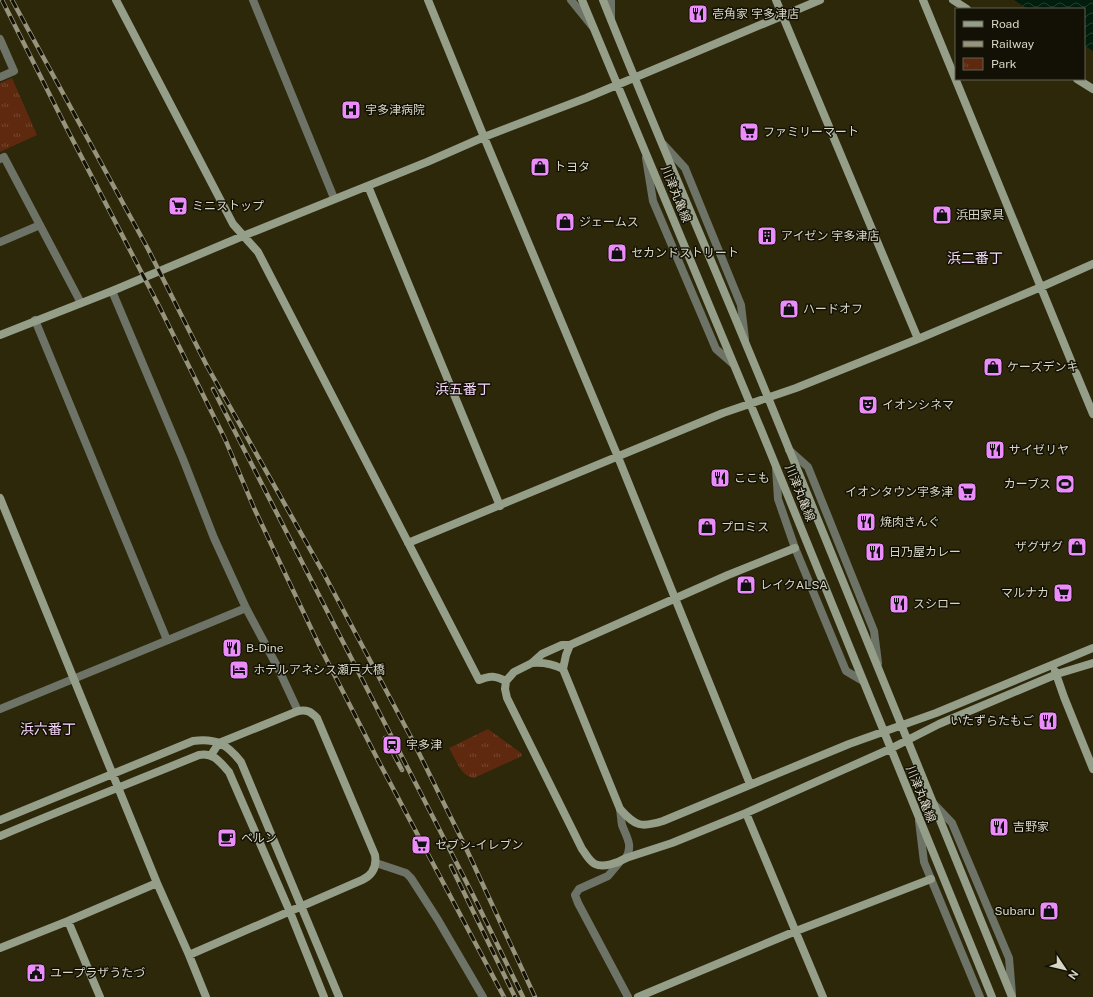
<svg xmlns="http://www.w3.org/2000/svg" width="1093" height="997" font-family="'Public Sans','Noto Sans JP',sans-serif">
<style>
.park{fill:url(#park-tufts)}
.water{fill:url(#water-waves)}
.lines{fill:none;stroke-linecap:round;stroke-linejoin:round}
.street{stroke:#6d7366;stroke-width:8}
.secondary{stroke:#959e89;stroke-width:8}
.rail-casing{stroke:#97947d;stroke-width:4.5}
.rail{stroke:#131105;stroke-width:3;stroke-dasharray:9;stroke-linecap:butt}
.labels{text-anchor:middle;stroke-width:3;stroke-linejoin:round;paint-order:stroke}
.poi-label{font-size:12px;fill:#d8d6c4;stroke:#131105;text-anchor:start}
.street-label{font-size:12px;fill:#d8d6c4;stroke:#131105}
.quarter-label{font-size:14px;fill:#f6d6fa;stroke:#131105}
</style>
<defs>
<pattern id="park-tufts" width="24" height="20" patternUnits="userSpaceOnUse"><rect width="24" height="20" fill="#5e290e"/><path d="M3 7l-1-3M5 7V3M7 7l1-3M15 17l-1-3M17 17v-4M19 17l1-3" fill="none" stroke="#74472f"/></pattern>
<pattern id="water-waves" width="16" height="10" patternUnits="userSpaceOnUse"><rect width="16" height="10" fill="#011d0d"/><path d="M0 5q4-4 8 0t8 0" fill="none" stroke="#253d2f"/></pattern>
</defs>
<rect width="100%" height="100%" fill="#2d2809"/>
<path class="park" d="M 12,78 L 37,135 L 0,152 L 0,83 Z
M 488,729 L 521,753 L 522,756 L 474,778 C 460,776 456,759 449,748 Z"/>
<path class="water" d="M 1014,0 L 1093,0 L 1093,51 L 1084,45 L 1084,9 L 1028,9 Z"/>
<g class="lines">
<path class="street" d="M 253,0 L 334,198
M 571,0 L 592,26
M 611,19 L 611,0
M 0,39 L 14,71 L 0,77
M 663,144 L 685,168 L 741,305 L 745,339
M 646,158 L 653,201 L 716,349 L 732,363
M 0,159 L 4,157 L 81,303
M 0,242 L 40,225
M 112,291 L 183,459 L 214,538 L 246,608 L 278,668 L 298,711
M 35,320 L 167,640
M 789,450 L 808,467 L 874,631 L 878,663
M 776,468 L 778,499 L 795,548 L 846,671 L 863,681
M 0,709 L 246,608
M 933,803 L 952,823 L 1009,958 L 1012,994
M 620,809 C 621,815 621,820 622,825 C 627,838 633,845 626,858
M 919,821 L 924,862 L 980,997
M 376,863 L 406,873 L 411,878 L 438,920 L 483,997
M 619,863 L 608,876 L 579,889 L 575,895 L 578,903 L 628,997"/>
<path class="secondary" d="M 116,0 L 233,224 L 258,252 L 479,680 C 491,675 495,676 506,681
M 428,0 L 484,137 L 618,457 L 750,784
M 582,0 L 762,432 L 992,997
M 603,0 C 656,133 713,263 767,395 C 849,596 930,797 1012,997
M 776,0 L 918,339
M 923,0 L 1074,368
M 953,0 L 967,9
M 1077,79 L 1093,89
M 368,186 L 500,506
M 0,335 L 112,291 L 243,236 L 427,162 L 484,137 L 586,98 L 820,0
M 1076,373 L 1093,414
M 0,498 L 157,883 L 189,955 L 206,997
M 408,543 L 723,413 L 796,388 L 918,339 L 1041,287 L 1093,264
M 795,548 L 728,575 L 570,645 L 562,645 L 542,654 L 532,663 L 514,672 L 506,681 L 505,689 L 507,698 L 582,849 C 586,854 589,861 595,864 C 603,868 618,863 626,858 L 672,843 L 746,813 L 890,749 L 939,724 L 1057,674 L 1093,663
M 532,663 C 544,662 553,664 563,669 L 620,809 C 635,826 641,828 663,821 L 849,744 L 936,713 L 1093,648
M 563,669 L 566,655 L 570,645
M 1055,671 L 1064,697 L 1093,769
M 746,813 L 823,997
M 0,820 L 193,741 C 216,738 227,744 241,762 L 339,997
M 0,836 C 66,808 133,782 199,755 C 213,752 220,762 229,772 L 290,912 L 324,997
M 68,921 L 100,997
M 0,948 L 68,921 L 157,883
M 189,955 L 362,880 C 373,875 377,867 375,855 L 317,718 C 311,712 307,709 298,711 L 219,743 L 211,755
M 638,997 L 796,931 L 931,879"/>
<defs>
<path id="rail" d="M 2,0 L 66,127 L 160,308 L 225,439 L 254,508 L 319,645 L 379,762 L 504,997
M 12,0 L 148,249 L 207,366 L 324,574 L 413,741 L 465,846 L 535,997
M 213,389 L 473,895 L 523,997
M 385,738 L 402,770
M 451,866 L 515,997"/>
</defs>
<use href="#rail" class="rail-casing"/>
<use href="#rail" class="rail"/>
</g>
<defs>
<symbol id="restaurant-square" viewBox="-11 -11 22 22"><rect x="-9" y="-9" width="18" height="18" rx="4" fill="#ec8cfb" stroke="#131105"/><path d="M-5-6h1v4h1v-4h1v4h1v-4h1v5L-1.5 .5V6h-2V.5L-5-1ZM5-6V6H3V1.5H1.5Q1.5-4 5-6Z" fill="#111"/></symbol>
<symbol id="hospital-square" viewBox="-11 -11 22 22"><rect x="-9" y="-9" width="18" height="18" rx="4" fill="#ec8cfb" stroke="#131105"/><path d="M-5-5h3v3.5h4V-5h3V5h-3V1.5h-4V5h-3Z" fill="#111"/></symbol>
<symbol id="supermarket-square" viewBox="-11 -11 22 22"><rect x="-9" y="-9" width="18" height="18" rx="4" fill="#ec8cfb" stroke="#131105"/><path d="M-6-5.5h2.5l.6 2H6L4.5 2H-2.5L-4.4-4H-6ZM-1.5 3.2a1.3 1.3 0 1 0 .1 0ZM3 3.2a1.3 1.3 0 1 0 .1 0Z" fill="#111"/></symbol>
<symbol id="shop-square" viewBox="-11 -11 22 22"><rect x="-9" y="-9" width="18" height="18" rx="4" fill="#ec8cfb" stroke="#131105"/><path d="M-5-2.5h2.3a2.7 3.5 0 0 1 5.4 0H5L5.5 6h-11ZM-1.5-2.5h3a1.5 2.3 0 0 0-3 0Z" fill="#111"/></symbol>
<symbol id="building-square" viewBox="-11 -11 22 22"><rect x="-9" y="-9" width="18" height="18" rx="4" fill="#ec8cfb" stroke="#131105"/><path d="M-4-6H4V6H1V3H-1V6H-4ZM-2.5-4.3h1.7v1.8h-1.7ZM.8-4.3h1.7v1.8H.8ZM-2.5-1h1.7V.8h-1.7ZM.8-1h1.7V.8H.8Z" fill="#111"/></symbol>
<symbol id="theatre-square" viewBox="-11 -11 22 22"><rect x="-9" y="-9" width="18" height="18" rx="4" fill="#ec8cfb" stroke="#131105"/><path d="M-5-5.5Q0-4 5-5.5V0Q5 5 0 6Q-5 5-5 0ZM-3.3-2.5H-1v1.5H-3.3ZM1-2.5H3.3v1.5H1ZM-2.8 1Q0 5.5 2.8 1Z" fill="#111"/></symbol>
<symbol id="stadium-square" viewBox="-11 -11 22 22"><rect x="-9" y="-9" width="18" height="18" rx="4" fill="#ec8cfb" stroke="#131105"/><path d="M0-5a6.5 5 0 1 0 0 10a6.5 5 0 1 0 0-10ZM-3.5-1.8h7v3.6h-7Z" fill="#111"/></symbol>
<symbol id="hotel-square" viewBox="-11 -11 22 22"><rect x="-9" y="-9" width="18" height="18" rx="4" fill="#ec8cfb" stroke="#131105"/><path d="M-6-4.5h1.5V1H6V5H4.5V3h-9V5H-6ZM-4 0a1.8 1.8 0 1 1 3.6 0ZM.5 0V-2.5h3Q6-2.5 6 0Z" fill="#111"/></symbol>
<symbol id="station-square" viewBox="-11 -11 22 22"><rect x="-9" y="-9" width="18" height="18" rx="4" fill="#ec8cfb" stroke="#131105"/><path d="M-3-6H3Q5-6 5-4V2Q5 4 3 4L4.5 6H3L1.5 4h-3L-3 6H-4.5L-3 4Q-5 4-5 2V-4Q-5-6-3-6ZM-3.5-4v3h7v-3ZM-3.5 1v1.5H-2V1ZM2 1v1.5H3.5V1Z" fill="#111"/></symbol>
<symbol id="cafe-square" viewBox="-11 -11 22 22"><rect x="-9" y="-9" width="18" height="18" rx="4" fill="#ec8cfb" stroke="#131105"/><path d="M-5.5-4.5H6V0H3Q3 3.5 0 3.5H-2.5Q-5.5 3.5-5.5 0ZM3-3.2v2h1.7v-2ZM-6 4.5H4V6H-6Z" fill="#111"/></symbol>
<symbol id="civic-square" viewBox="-11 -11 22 22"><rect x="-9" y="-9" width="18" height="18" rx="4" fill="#ec8cfb" stroke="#131105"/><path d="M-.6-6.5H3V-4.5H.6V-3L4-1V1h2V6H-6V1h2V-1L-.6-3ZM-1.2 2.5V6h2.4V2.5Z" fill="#111"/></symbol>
</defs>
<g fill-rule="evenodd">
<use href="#restaurant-square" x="687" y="3" width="22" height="22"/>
<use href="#hospital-square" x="340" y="99" width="22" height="22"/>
<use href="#supermarket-square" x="738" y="121" width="22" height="22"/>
<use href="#shop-square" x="529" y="156" width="22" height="22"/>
<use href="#supermarket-square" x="167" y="195" width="22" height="22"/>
<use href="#shop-square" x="931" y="204" width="22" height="22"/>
<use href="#shop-square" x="554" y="211" width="22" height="22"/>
<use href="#building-square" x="756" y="225" width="22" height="22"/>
<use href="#shop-square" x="606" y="242" width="22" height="22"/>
<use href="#shop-square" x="778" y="298" width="22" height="22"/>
<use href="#shop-square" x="982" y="356" width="22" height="22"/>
<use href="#theatre-square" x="857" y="394" width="22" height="22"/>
<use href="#restaurant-square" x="984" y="439" width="22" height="22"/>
<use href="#restaurant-square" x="709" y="467" width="22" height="22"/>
<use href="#stadium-square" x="1054" y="473" width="22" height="22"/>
<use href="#supermarket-square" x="956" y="481" width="22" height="22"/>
<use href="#restaurant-square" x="855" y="511" width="22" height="22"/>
<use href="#shop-square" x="696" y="516" width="22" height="22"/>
<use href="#shop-square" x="1066" y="536" width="22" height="22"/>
<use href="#restaurant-square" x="864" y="541" width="22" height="22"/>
<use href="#shop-square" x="735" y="574" width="22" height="22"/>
<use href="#supermarket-square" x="1052" y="582" width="22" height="22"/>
<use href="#restaurant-square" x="888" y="593" width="22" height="22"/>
<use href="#restaurant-square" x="221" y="637" width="22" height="22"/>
<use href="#hotel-square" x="228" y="659" width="22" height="22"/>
<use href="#restaurant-square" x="1037" y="710" width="22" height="22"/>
<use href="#station-square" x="381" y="734" width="22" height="22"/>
<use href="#restaurant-square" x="988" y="816" width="22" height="22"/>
<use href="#cafe-square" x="216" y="827" width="22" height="22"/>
<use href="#supermarket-square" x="410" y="834" width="22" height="22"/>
<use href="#shop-square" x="1038" y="900" width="22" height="22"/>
<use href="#civic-square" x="25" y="962" width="22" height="22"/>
</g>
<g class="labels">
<g class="poi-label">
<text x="712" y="18">壱角家 宇多津店</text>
<text x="365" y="114">宇多津病院</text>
<text x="763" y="136">ファミリーマート</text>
<text x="554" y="171">トヨタ</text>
<text x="192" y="210">ミニストップ</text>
<text x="956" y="219">浜田家具</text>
<text x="579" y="226">ジェームス</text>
<text x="781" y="240">アイゼン 宇多津店</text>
<text x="631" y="257">セカンドストリート</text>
<text x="803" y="313">ハードオフ</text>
<text x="1007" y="371">ケーズデンキ</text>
<text x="882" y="409">イオンシネマ</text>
<text x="1009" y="454">サイゼリヤ</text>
<text x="734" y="482">ここも</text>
<text x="1051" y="488" text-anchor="end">カーブス</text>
<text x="953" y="496" text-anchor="end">イオンタウン宇多津</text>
<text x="880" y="526">焼肉きんぐ</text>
<text x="721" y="531">プロミス</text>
<text x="1063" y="551" text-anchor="end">ザグザグ</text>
<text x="889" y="556">日乃屋カレー</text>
<text x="760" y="589">レイクALSA</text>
<text x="1049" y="597" text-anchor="end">マルナカ</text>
<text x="913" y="608">スシロー</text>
<text x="246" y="652">B-Dine</text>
<text x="253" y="674">ホテルアネシス瀬戸大橋</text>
<text x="1034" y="725" text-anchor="end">いたずらたもご</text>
<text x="406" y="749">宇多津</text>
<text x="1013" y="831">吉野家</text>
<text x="241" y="842">ベルン</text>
<text x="435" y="849">セブン-イレブン</text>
<text x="1035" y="915" text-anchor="end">Subaru</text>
<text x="50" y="977">ユープラザうたづ</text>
</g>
<g class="street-label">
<text transform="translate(676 194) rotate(68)" y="4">川津丸亀線</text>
<text transform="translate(800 493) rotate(68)" y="4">川津丸亀線</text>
<text transform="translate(921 794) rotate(68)" y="4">川津丸亀線</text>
</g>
<g class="quarter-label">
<text x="975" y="263">浜二番丁</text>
<text x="463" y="394">浜五番丁</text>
<text x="48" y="734">浜六番丁</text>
</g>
</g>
<rect x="955" y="8" width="130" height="72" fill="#131105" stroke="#626051"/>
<rect x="963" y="21" width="20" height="6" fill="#959e89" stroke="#626051"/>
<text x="991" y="28" font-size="12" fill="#d8d6c4">Road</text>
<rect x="963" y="41" width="20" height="6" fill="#97947d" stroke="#626051"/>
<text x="991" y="48" font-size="12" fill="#d8d6c4">Railway</text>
<rect x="963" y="58" width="20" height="12" fill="url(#park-tufts)" stroke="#626051"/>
<text x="991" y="68" font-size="12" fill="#d8d6c4">Park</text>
<g transform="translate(1065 969) rotate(125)" stroke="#131105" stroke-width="3" paint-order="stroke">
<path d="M0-3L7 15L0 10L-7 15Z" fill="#d8d6c4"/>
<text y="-6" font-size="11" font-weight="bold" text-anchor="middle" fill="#d8d6c4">N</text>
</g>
</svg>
